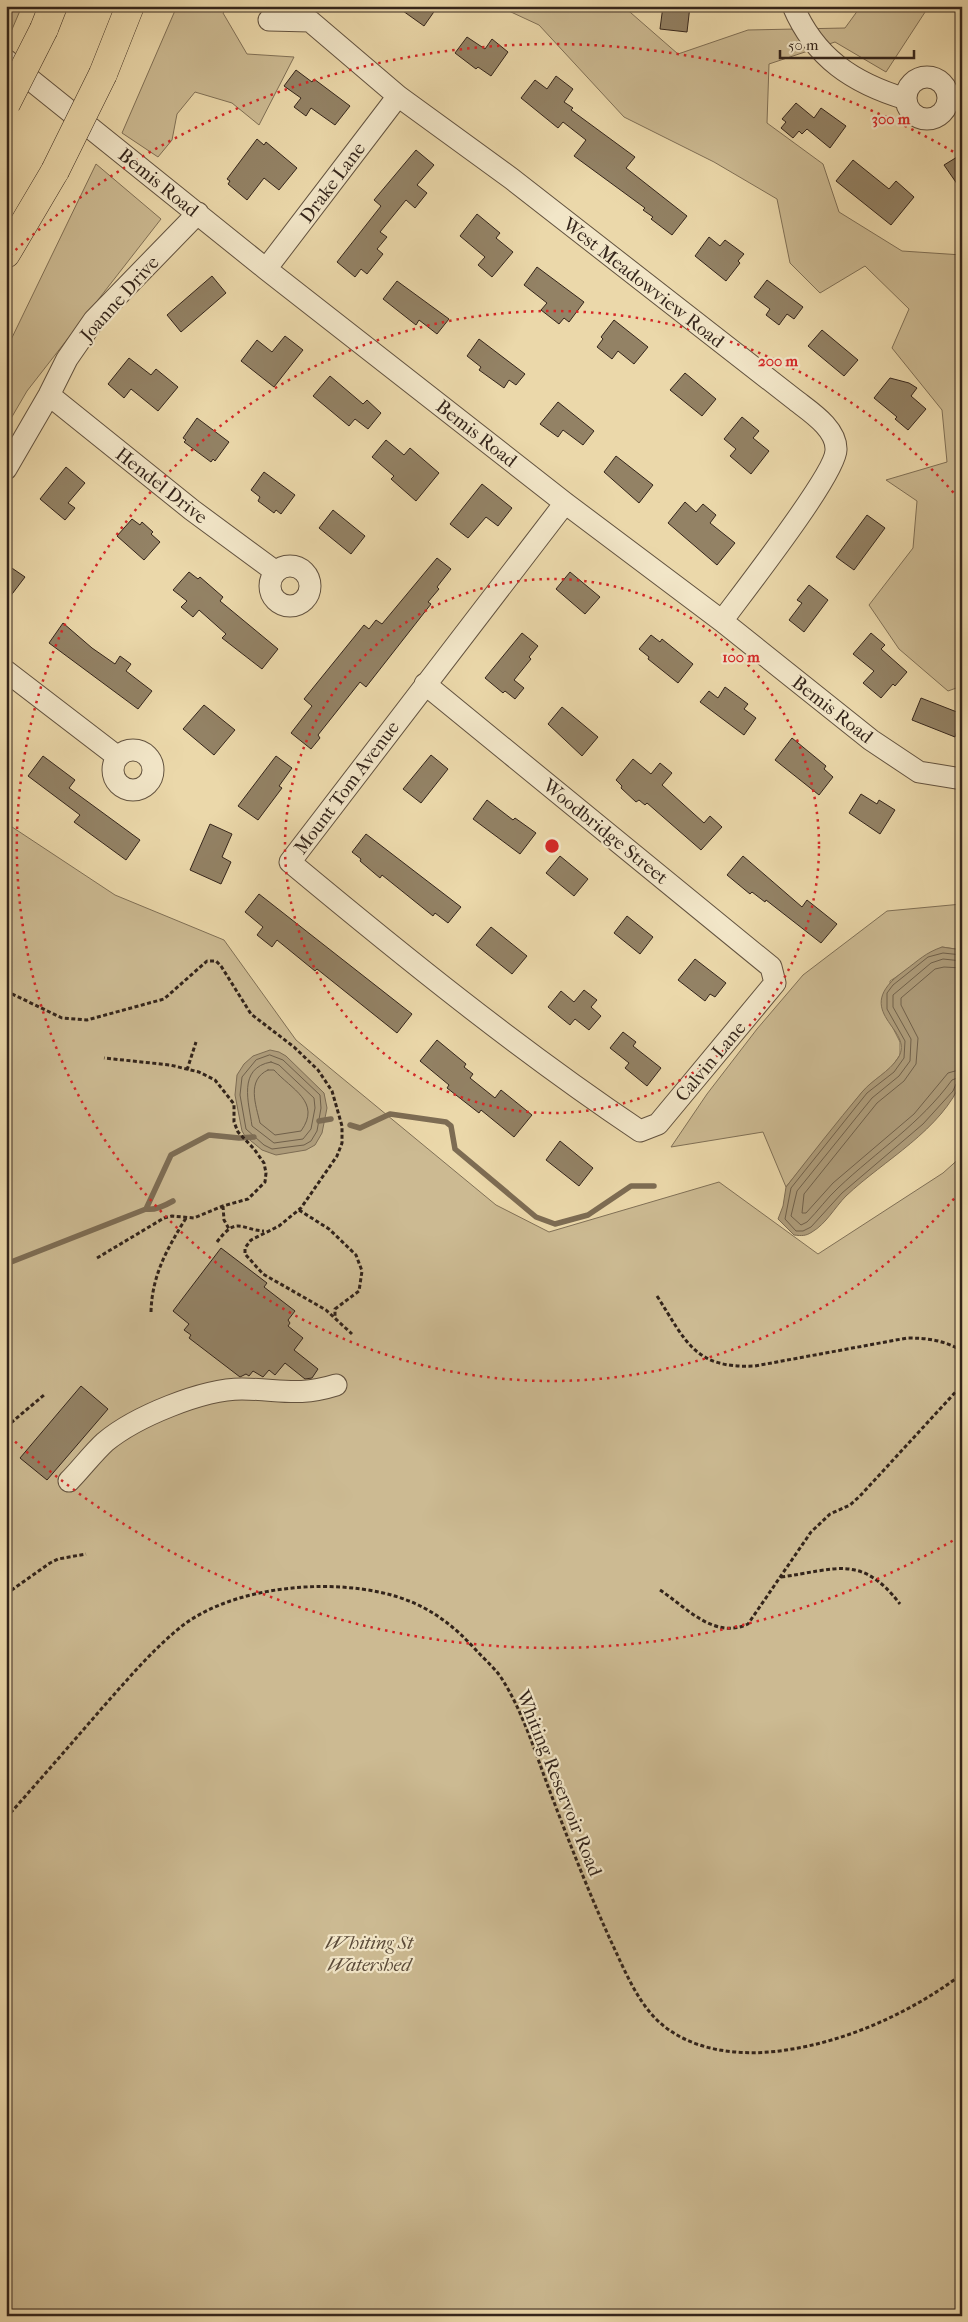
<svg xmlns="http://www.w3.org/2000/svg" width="968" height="2322" font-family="'IM FELL French Canon',serif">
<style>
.green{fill:#ccba92;stroke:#807056}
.water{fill:#ad9b79;stroke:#7d6c53}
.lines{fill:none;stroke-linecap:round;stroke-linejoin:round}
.shore{stroke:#70604a;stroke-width:1}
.stream{stroke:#7d6c53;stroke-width:5.5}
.building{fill:#938265;stroke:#34251b}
.minor-casing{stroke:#62523f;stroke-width:23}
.highway-casing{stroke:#34251b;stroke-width:29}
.path{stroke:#34251b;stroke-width:3;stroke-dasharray:4 2.5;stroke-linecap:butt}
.minor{stroke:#f2e6c8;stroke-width:21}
.highway{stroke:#ebd8aa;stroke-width:28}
.highway-bridge-casing{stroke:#34251b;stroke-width:29;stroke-linecap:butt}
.highway-bridge{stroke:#ebd8aa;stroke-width:28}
.ring{fill:none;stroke:#d62828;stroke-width:2.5;stroke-dasharray:2.5 5}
.labels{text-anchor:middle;stroke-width:4.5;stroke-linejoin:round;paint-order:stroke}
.street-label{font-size:19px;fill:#34251b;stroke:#f2e6c8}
.park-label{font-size:19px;font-style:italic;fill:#5a4a39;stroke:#f2e6c8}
.centre{fill:#d62828;stroke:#f2e6c8;stroke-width:2.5}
.ring-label{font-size:15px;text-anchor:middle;font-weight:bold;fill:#d62828;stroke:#f2e6c8;stroke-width:4.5;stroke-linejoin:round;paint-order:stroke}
</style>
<rect width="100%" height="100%" fill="#ebd8aa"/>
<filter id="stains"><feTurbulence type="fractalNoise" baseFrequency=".004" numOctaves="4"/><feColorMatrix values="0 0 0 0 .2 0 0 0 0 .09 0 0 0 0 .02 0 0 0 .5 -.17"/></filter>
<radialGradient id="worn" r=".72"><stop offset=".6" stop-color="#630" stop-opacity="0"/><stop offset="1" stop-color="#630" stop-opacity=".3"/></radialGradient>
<path class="green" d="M 6,6 L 22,6 L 7,41 L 6,40 Z
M 177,6 L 230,6 L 223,13 L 247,54 L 294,57 L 259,125 L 232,103 L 195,92 L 177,114 L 172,140 L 158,157 L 122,133 Z
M 498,6 L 623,6 L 678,54 L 748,30 L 845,28 L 861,6 L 929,6 L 886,72 L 835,42 L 769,64 L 767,123 L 823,164 L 839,212 L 902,251 L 962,255 L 962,686 L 948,691 L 899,649 L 869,605 L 913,548 L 917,501 L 886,480 L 947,462 L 942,410 L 892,348 L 909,309 L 865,266 L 820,293 L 790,263 L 777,199 L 714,162 L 624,117 L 539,25 Z
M 96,164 L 161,219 L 27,391 L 6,427 L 6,350 Z
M 6,823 L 115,895 L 224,940 L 296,1040 L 496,1205 L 549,1232 L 719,1182 L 818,1254 L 943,1173 L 962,1156 L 962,2316 L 6,2316 Z
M 962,904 L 962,950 L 942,947 L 890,981 L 892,1026 L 900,1042 L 900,1055 L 891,1068 L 864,1090 L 786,1187 L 763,1132 L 671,1147 L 707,1094 L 757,1029 L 803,975 L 887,911 Z"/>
<path class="water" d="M 942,947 L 962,950 L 962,1080 C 942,1130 884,1160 846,1196 C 835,1207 826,1224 812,1232 C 806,1236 802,1236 794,1235 L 778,1219 L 783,1206 L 786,1187 C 811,1155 836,1123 862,1092 C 873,1079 889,1072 898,1058 C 917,1029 847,1012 904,971 C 919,960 925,953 942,947 Z
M 270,1050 L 279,1052 L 286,1056 L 324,1093 L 327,1108 L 322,1133 L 315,1145 L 306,1150 L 276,1155 L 262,1150 L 245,1136 L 242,1131 L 235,1095 L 237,1075 L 244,1064 L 253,1056 Z"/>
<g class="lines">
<path class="shore" d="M 962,955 L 943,953 L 928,957 L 893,985 L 887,993 L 887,1009 L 905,1041 L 904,1058 L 894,1072 L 867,1093 L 791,1188 L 785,1219 L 796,1231 L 803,1231 L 811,1227 L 842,1193 L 923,1124 L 953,1091 L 956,1084 L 962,1082
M 962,961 L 943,959 L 931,963 L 893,995 L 893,1007 L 911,1039 L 910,1061 L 899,1076 L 872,1098 L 797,1191 L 791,1216 L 801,1225 L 807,1222 C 818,1211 827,1198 838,1188 C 877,1151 920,1124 952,1080 L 962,1076
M 962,968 L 944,967 L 935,969 L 901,998 L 901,1005 L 918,1038 L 916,1064 L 904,1081 L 877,1103 L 804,1194 L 802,1213 L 806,1213 L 833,1183 L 914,1114 L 948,1073 L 962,1069
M 270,1055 L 283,1060 L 320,1095 L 321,1108 L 317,1131 L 311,1141 L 304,1145 L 272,1149 L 264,1145 L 246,1129 L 240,1095 L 242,1077 L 256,1060 Z
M 271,1062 L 279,1065 L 314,1098 L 315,1108 L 311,1129 L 303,1139 L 274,1143 L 252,1126 C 249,1103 237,1068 271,1062 Z
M 268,1070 L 274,1070 C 291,1089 322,1102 301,1131 L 275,1135 L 260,1123 C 256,1105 246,1080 268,1070 Z"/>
<path class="stream" d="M 319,1121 L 331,1119
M 350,1125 L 360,1128 L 390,1114 L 446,1122 L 451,1126 L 455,1149 L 536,1217 L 555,1224 L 588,1215 L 631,1186 L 654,1186
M 146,1209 C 155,1211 166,1205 173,1201
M 6,1264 L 146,1209 L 171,1155 L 209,1135 L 239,1138 L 254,1137"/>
</g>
<path class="building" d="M 396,6 L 438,6 L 424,26 Z
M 663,6 L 690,6 L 687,32 L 660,29 Z
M 467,37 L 485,49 L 492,39 L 508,52 L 491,76 L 478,67 L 476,69 L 455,53 Z
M 296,70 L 312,82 L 314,79 L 350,106 L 335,125 L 311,108 L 306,116 L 294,107 L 301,98 L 284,86 Z
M 556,76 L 573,89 L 564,102 L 573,108 L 571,110 L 635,157 L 626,168 L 687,216 L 672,235 L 651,219 L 653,217 L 643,210 L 645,208 L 574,156 L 586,140 L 563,122 L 558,128 L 521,98 L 535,80 L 547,89 Z
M 796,103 L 814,118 L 821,108 L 846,126 L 830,148 L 807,129 L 802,134 L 799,131 L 793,138 L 781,128 L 786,122 L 782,119 Z
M 257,139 L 264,145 L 266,142 L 297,168 L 279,190 L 264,178 L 247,200 L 228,184 L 230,181 L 227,179 Z
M 416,150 L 434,165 L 417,185 L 427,193 L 415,208 L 406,200 L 380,232 L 387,237 L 377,249 L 383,254 L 367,274 L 361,269 L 355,277 L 337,262 L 381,206 L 374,200 Z
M 962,154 L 962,191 L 944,165 Z
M 853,160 L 889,189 L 896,181 L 914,197 L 891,225 L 836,181 Z
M 477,214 L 500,233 L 496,238 L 513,252 L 492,277 L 478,265 L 485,257 L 460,236 Z
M 709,237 L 720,246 L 725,240 L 744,254 L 738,261 L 740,263 L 726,281 L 695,256 Z
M 537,267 L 584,302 L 569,322 L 564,318 L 559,324 L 541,310 L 547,303 L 524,285 Z
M 212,276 L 226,293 L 181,332 L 167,315 Z
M 767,280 L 803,307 L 794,319 L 787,314 L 779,325 L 766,315 L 770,309 L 754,297 Z
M 397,281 L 449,319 L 437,334 L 419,320 L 416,325 L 383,299 Z
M 614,320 L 648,347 L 634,364 L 618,351 L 612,359 L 597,347 L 603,339 L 601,337 Z
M 822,330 L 858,360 L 844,376 L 808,346 Z
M 285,336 L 303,350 L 274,387 L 241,361 L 257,340 L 272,352 Z
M 479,339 L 525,374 L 516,385 L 509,380 L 504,388 L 479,370 L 481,367 L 467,356 Z
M 129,358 L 151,375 L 156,369 L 178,387 L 158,411 L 131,389 L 124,398 L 108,384 Z
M 685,373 L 716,399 L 702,416 L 670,390 Z
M 330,376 L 363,404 L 367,400 L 381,413 L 368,429 L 355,419 L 349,426 L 313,396 Z
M 890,378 L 909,383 L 917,388 L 911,396 L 926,409 L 908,430 L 895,419 L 897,417 L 874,398 Z
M 558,402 L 594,431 L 583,445 L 563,430 L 558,437 L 540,424 Z
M 742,417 L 759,431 L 753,438 L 769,451 L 751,474 L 730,456 L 736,449 L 724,439 Z
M 197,418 L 229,442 L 215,461 L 213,459 L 211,462 L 184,442 L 186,440 L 183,438 Z
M 386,440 L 404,455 L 410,448 L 439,473 L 416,501 L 391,479 L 394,476 L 372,457 Z
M 616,456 L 653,485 L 639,503 L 604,472 Z
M 66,467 L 85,483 L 68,503 L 75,508 L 65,520 L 40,499 Z
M 264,472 L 295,495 L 281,514 L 276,510 L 274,513 L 258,501 L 260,497 L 251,490 Z
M 482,484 L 512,508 L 498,526 L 486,517 L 468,538 L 450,524 Z
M 685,502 L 696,512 L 703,504 L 716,515 L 710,523 L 735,543 L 717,565 L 668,523 Z
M 333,510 L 365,536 L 351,554 L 319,528 Z
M 867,515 L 885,528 L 854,570 L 836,557 Z
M 132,519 L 140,525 L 142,522 L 153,532 L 151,534 L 160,542 L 144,560 L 117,536 Z
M 437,558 L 451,569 L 437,587 L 439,589 L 428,602 L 431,604 L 366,687 L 360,682 L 318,735 L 320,738 L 311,749 L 291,733 L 312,706 L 304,699 L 364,625 L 369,629 L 376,620 L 382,624 Z
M 6,564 L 25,577 L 6,602 Z
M 189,572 L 198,579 L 200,577 L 223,597 L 220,601 L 278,649 L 262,669 L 222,638 L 226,634 L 199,610 L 193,617 L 181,607 L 187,601 L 173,590 Z
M 570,572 L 600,597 L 585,614 L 556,589 Z
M 809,585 L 828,600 L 804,632 L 789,620 L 802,603 L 797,600 Z
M 63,623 L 92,648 L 115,664 L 120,656 L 131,664 L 126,671 L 152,691 L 138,709 L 49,643 Z
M 522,633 L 538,646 L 529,657 L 531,659 L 514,680 L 524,688 L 515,699 L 505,691 L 503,693 L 485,678 Z
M 871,633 L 885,645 L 881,649 L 907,672 L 895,686 L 893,684 L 881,698 L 863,683 L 874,671 L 853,654 Z
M 651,635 L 660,642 L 662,639 L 693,664 L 678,683 L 648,659 L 649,657 L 639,649 Z
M 725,687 L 748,704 L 744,709 L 756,718 L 744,735 L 700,702 L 709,691 L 718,698 Z
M 921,698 L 962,714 L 955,737 L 912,720 Z
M 204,705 L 235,730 L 214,755 L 183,729 Z
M 562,707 L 598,737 L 582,756 L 548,724 Z
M 792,738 L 826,766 L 824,769 L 833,777 L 819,795 L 775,760 Z
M 431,755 L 448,769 L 421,803 L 403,789 Z
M 43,756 L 75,780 L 69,788 L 140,840 L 126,860 L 74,822 L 80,815 L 28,776 Z
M 276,756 L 292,768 L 279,786 L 282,788 L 258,820 L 238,806 Z
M 633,759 L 651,774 L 660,763 L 672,773 L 662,785 L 704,823 L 710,816 L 722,827 L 701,850 L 647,803 L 645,805 L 639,800 L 636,802 L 621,788 L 622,786 L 616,780 Z
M 861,794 L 877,804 L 879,800 L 895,810 L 880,834 L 849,813 Z
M 487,800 L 513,820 L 515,818 L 536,833 L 520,854 L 473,819 Z
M 210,824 L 232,834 L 222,857 L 231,862 L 221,884 L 190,870 Z
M 366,834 L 461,907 L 448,923 L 435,913 L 433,916 L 382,875 L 380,878 L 360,861 L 361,859 L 352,852 Z
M 560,856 L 588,879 L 574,896 L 546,873 Z
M 743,856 L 802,907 L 807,900 L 837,924 L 821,943 L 766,900 L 765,902 L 752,892 L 750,894 L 727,875 Z
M 259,894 L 412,1014 L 397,1033 L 317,969 L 315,971 L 277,940 L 272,947 L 257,935 L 263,927 L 245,912 Z
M 627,916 L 653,937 L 640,954 L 614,933 Z
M 491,927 L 527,956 L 512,974 L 476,945 Z
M 695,959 L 726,983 L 715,997 L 710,994 L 705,1001 L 678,980 Z
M 584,990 L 597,1000 L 591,1007 L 601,1016 L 589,1030 L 575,1019 L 570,1025 L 548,1007 L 561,991 L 574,1002 Z
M 623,1032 L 636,1042 L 633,1046 L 661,1068 L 647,1086 L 625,1068 L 629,1063 L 610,1048 Z
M 437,1040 L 466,1064 L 464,1067 L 473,1074 L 470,1078 L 495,1098 L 501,1090 L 532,1115 L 514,1137 L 481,1110 L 479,1113 L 447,1088 L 449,1085 L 420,1061 Z
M 560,1141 L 593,1168 L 579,1186 L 546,1160 Z
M 221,1248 L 267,1283 L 264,1287 L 295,1311 L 288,1320 L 290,1323 L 288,1326 L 303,1338 L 294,1350 L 318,1369 L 312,1378 L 305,1379 L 285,1363 L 275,1375 L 269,1370 L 263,1377 L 253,1371 L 249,1376 L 246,1374 L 240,1377 L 189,1338 L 191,1335 L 184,1330 L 189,1324 L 173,1311 Z
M 81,1386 L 108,1409 L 47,1480 L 20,1458 Z"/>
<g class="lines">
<defs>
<path id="minor" d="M 793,6 C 815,58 853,83 906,99
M 269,20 L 310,21 L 398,96 L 512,179 L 794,399 C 809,411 837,428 836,450 C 836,474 741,595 722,621
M 6,60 L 266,269 L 565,503 L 722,621 L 871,740 L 919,772 L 962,779
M906 98a21 21 0 1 1 42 0a21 21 0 1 1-42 0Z
M 266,269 L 398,96
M 49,395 L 192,510 L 276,572
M 6,469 L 49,395 L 67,359 L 94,320 L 198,213
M270 586a20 20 0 1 1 40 0a20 20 0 1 1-40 0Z
M 6,671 L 118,757
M 425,684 L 771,967 L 775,983 L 658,1124 L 640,1131 C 518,1049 403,956 290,862 L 565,503
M113 770a20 20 0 1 1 40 0a20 20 0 1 1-40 0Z
M 69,1481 C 81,1469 92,1454 105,1442 C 135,1417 202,1389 242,1389 C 279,1389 298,1397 336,1385"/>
<path id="highway" d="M 44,29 L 53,6
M 103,74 L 130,6
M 6,254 L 55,171"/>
</defs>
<use href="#minor" class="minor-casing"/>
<use href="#highway" class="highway-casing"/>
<path class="path" d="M 6,991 L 62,1018 L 87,1020 L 164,999 L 207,961 L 216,961 L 221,966 L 251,1014 L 294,1047 L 318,1070 L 332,1091 L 342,1126 L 342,1143 L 337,1156 L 301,1208 L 279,1226 L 251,1240 L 245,1248 L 245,1254 L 263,1274 L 326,1310 L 352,1334
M 187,1070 L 196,1042
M 223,1206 L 224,1220 L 229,1229
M 299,1210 L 329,1229 L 356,1255 L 362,1271 L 359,1291 L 335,1309 L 335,1318
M 217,1242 C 237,1215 241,1230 264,1231
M 97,1258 L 164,1218 L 172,1216 L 194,1218 L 223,1206 L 248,1199 L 265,1182 L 266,1173 L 264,1163 L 254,1149 L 238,1132 L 234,1122 L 234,1104 L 215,1080 L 199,1072 L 170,1065 L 104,1058
M 657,1296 C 686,1341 694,1369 755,1366 L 907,1338 C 927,1338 944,1340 962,1351
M 151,1312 C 152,1275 167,1249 186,1218
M 6,1427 L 44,1395
M 781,1577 C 835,1570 861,1553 900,1604
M 660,1590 C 686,1607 714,1640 748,1624 L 811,1532 L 830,1514 L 850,1505 L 860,1496 L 962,1385
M 6,1594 L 50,1563 L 58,1559 L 86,1554
M 6,1818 C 39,1781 71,1744 103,1707 C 128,1679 152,1650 182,1626 C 224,1594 289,1584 341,1587 C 398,1591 436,1606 475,1649 C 484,1659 495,1668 502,1679 C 523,1712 535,1752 549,1789 C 568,1839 587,1888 609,1937 C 622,1964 634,1996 655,2018 C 688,2052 742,2057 786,2050 C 848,2041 912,2012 962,1974"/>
<use href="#minor" class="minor"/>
<use href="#highway" class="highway"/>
<defs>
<path id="highway-bridge" d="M 6,104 L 44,29
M 55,171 L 103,74"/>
</defs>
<use href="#highway-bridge" class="highway-bridge-casing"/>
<use href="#highway-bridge" class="highway-bridge"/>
</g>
<g class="ring">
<circle cx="552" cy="846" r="267"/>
<path d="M959 1193A535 535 0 1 1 959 499"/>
<path d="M959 1537A802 802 0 0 1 10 1437M10 255A802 802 0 0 1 959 155"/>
</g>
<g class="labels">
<g class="street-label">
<text transform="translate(159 182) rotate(39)" y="7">Bemis Road</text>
<text transform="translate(332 182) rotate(-53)" y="7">Drake Lane</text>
<text transform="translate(644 282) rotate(38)" y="7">West Meadowview Road</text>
<text transform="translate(119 298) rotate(-48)" y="7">Joanne Drive</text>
<text transform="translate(477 433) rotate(38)" y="7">Bemis Road</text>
<text transform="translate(162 485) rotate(38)" y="7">Hendel Drive</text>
<text transform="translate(833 709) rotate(38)" y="7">Bemis Road</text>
<text transform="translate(346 787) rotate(-53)" y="7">Mount Tom Avenue</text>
<text transform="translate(606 831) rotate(39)" y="7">Woodbridge Street</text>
<text transform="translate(710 1061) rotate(-50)" y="7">Calvin Lane</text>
<text transform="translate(560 1783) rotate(68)" y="7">Whiting Reservoir Road</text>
</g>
<g class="park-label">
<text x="369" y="1949">Whiting St<tspan x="369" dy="22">Watershed</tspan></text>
</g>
</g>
<circle cx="552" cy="846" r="8" class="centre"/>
<g class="ring-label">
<text x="891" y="124">300 m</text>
<text x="778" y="366">200 m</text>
<text x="741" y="662">100 m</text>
</g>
<rect width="968" height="2322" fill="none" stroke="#ebd8aa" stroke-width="25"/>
<rect x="8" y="8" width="953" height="2307" fill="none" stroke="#34251b" stroke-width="2.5"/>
<rect x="12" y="12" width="943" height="2297" fill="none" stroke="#34251b"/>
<path d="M780 50v8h134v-8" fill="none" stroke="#34251b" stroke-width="2.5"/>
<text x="788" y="50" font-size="15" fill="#34251b" stroke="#f2e6c8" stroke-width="4" paint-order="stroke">50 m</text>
<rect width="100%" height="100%" filter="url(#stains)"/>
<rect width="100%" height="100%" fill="url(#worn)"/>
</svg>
